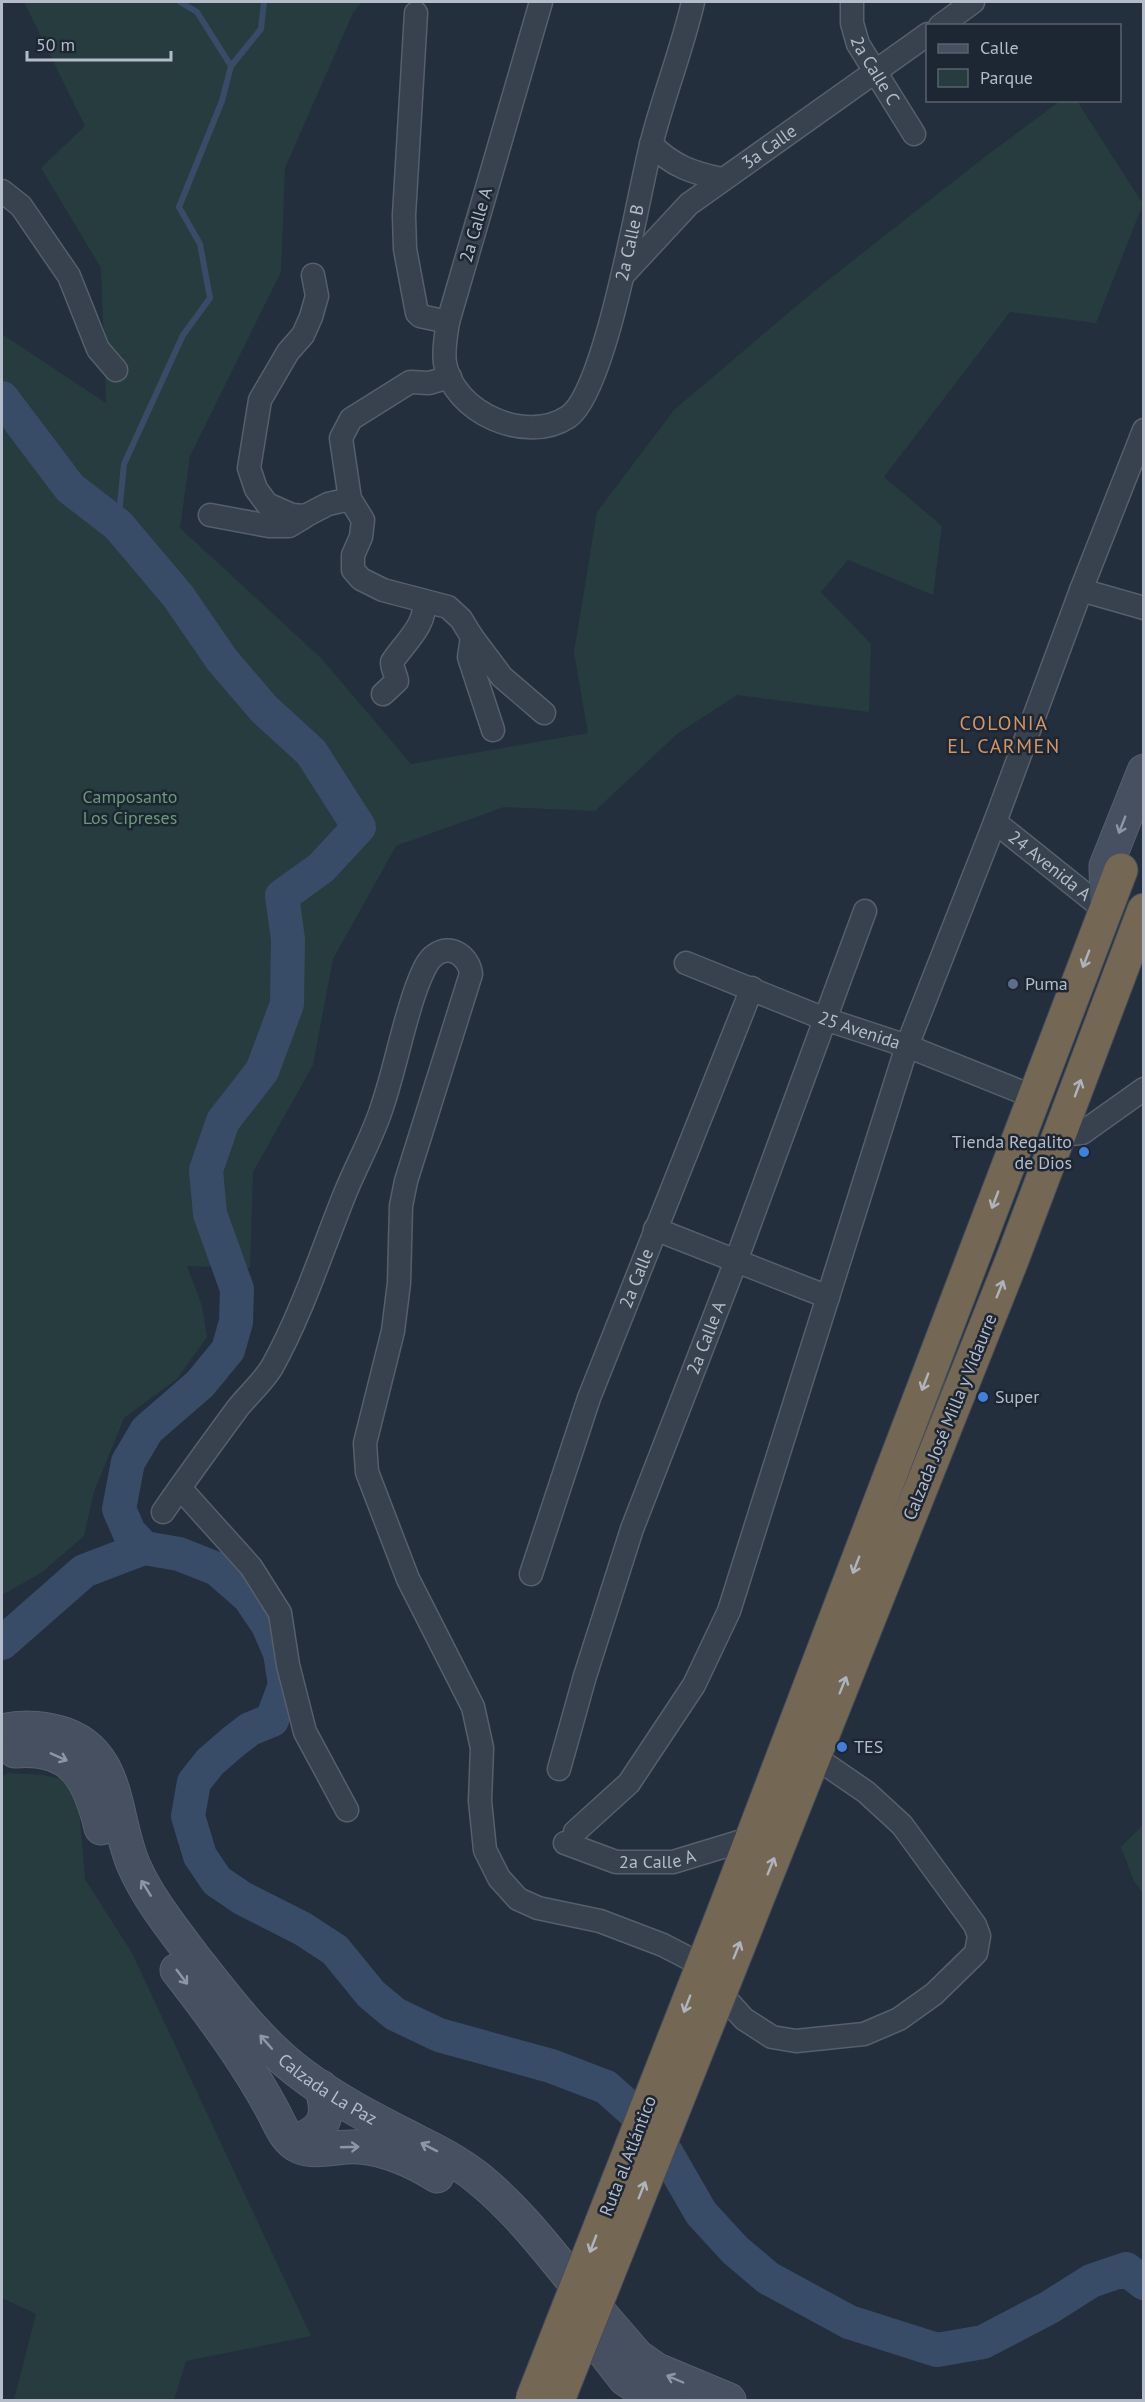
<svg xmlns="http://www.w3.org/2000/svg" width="1145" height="2402" font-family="'PT Sans',sans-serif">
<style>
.green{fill:#263c3f}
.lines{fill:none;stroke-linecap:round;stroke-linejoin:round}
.stream{stroke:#394c67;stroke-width:6}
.river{stroke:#394c67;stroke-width:34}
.street-casing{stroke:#565f6c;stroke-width:25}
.secondary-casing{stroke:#565f6c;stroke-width:35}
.highway-casing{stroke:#434c59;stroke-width:35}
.street{stroke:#38414e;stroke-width:22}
.secondary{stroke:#465061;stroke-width:33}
.highway{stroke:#746855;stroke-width:33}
.highway-bridge-casing{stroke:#434c59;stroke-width:35;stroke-linecap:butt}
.highway-bridge{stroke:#746855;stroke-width:33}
.oneway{stroke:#8e96a5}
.oneway2{stroke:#aeb4bd}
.service-dot{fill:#5c6f8a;stroke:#1d2633;stroke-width:2}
.shop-dot{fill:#3f7fe0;stroke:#1d2633;stroke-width:2}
.labels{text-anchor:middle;stroke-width:5;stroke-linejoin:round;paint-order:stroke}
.street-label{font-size:18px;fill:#b4bcc9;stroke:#1d2633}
.park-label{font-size:18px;fill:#6b9a76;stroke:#1d2633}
.poi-label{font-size:18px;fill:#b4bcc9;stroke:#1d2633;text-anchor:start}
.neighbourhood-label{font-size:20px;letter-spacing:1.5px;fill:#d59563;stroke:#1d2633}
</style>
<rect width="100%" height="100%" fill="#242f3e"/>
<path class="green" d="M 24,2 L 362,2 L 353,13 L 285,168 L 281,272 L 190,456 L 180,528 L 322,659 L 411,764 L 588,733 L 574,652 L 597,512 L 674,410 L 813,292 L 986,156 L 1060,101 L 1077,101 L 1143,204 L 1096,323 L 1010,312 L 884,477 L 942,526 L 933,595 L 848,560 L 821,592 L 871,644 L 869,712 L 737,695 L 677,734 L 595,811 L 504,807 L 396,846 L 333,959 L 313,1065 L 253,1172 L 250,1268 L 187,1266 L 202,1306 L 207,1337 L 177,1379 L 124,1418 L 94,1492 L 84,1536 L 41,1573 L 2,1595 L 2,334 L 106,403 L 101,268 L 41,168 L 85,126 Z
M 9,1773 L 42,1775 L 67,1780 L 79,1808 L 85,1879 L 132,1953 L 311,2336 L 186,2361 L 174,2400 L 14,2400 L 36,2314 L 2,2298 L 2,1776 Z
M 1143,1825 L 1143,1893 L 1134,1881 L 1121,1847 Z"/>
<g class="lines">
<path class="stream" d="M 231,66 L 261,29 L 264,2
M 118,525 L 124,464 L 183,335 L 210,298 L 200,244 L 179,207 L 222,101 L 231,66 L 197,12 L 180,2"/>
<path class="river" d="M 2,398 L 70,488 L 118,525 L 178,596 L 222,660 L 264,709 L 311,752 L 359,827 L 321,868 L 282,896 L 288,939 L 287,1004 L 262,1071 L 223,1121 L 206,1170 L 210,1214 L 237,1289 L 236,1322 L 228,1350 L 200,1384 L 147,1430 L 128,1462 L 119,1509 L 129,1532 L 144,1548
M 2,1643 L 84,1571 L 144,1548 L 179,1554 L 217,1569 L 249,1597 L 268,1625 L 280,1653 L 285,1685 L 272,1720 L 250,1729 L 233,1742 L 210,1762 L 194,1782 L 188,1816 L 200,1856 L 217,1881 L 242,1898 L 303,1929 L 335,1950 L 371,1994 L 395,2014 L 439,2035 L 551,2066 L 606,2087 L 652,2128 L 701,2213 L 735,2250 L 768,2278 L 849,2322 L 937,2350 L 983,2342 L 1050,2307 L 1091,2281 L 1126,2269 L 1144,2283"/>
<defs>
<g id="street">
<path id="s1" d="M 541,2 L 448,322 C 446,335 443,350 445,363 C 453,412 526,445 568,417 C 606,392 638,196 651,145 C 663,97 682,50 693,2"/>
<path id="s2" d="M 852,2 L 852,23 L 858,44 L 914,134"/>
<path d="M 416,13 L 404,215 L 405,249 L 417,313 L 420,316 L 448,322"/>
<path d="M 940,26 L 973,2"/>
<path d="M 651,144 C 672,166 693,173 722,179"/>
<path d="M 2,191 L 21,206 L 69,276 L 98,349 L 116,370"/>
<path id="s3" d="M 624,274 L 689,204 L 928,34"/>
<path d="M 313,275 L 317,296 L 311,317 L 303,335 L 288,352 L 260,400 L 249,468 L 256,489 L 267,504 L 292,515 L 305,516 L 328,504 L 350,499"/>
<path d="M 450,377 L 429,383 L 410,382 L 351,419 L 341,438 L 350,499 L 363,520 L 361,537 L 353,555 L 353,570 L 361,579 L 383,590 L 448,607 L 461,619 L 472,637 L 502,677 L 544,713"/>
<path d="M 210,515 L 269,526 L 289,526 L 304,517"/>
<path d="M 1081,590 L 1144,608"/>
<path d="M 472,637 L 469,657 L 493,730"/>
<path d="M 383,694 L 397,681 C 396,674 392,669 392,662 C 404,643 427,625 424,601"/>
<path id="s4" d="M 995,822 L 1105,910"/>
<path id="s5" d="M 686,963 L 825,1019 L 907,1046 L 1034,1097"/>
<path d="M 1062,1131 L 1070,1134 L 1082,1133 L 1144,1089"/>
<path d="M 655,1229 L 828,1297"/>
<path d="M 180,1488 L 251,1567 L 280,1613 L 288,1665 L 305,1732 L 347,1810"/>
<path d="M 163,1512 C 187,1477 212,1443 237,1409 C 248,1395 263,1382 272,1367 C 303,1311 322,1250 346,1191 C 358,1162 374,1134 383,1104 C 396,1065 403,1024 417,986 C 421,976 426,961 435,955 C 451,943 469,957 471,974 L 406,1181 L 401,1206 L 399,1283 L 393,1331 L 365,1443 L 367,1472 L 408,1579 L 473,1707 L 482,1748 L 480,1801 L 485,1850 L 499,1878 L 518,1899 L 538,1908 L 600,1921 L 663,1945 L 690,1959 L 744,2019 L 772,2037 L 796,2041 L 864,2034 L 899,2019 L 934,1994 L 976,1953 L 979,1936 L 975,1925 L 902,1825 L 866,1792 L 815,1757"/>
<path id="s6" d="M 531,1574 L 589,1398 L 752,988"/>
<path id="s7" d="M 559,1769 L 585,1676 L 632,1529 L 736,1261 L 865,911"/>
<path d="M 575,1832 L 629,1783 L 694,1685 L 729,1611 L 907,1046 L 995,822 L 1081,590 L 1144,430"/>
<path id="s8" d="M 565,1843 L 616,1862 L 673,1862 L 752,1838"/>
</g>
<g id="secondary">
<path d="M 1107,903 L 1106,866 L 1144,771"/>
<path id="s9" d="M 2,1731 C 19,1727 40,1727 57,1732 C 122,1749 112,1816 134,1866 C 148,1898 172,1928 193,1956 C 226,1998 261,2045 304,2076 C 337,2101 377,2121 414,2140 C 436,2151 458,2162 478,2178 C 515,2208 543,2244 573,2281 C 594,2307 616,2331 637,2356 L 657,2370 L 729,2400"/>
<path d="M 15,1751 C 73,1746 89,1778 101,1828"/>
<path d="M 177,1970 C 212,2015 246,2061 273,2111 C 280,2124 285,2140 300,2147 C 318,2154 341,2145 360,2147 C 386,2149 415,2162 437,2176"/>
<path d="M 293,2142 C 325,2131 331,2118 321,2087"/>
<path d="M 572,2311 L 625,2379 L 642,2390 L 667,2400"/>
</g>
<path id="highway" d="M 724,1911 L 1121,870
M 749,1920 L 1012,1260 L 1144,910"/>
</defs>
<use href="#street" class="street-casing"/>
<use href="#secondary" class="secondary-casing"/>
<use href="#highway" class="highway-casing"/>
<use href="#street" class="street"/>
<use href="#secondary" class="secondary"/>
<use href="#highway" class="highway"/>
<defs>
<path id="highway-bridge" d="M 532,2400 L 724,1911
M 558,2400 L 749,1920"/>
</defs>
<use href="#highway-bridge" class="highway-bridge-casing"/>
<use href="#highway-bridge" class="highway-bridge"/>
</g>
<defs><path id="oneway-shaft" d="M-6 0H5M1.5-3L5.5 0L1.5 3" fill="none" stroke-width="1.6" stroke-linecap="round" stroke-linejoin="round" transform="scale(1.5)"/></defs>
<g class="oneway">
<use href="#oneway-shaft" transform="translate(1122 825) rotate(111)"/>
<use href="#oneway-shaft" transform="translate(59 1757) rotate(24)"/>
<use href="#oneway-shaft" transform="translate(146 1888) rotate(-122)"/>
<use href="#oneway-shaft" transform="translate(182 1977) rotate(53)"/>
<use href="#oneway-shaft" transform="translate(266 2042) rotate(-131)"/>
<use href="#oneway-shaft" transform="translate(350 2147) rotate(-2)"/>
<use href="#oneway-shaft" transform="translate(429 2147) rotate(-153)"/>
<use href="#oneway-shaft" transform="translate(675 2379) rotate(-157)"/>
</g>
<g class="oneway2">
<use href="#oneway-shaft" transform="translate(1086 959) rotate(111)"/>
<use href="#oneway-shaft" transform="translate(1078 1088) rotate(-70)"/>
<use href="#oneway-shaft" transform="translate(995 1200) rotate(111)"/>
<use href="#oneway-shaft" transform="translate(1000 1289) rotate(-68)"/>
<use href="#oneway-shaft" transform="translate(925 1382) rotate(111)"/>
<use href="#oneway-shaft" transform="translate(856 1565) rotate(111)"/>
<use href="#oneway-shaft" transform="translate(843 1685) rotate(-68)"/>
<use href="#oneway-shaft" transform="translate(771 1866) rotate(-68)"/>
<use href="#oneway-shaft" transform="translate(737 1950) rotate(-68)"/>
<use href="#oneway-shaft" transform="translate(687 2004) rotate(111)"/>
<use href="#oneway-shaft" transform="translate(642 2190) rotate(-68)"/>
<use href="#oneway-shaft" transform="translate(593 2244) rotate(111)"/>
</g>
<circle class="service-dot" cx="1013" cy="984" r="6"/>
<g class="shop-dot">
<circle cx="1084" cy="1152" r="6"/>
<circle cx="983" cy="1397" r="6"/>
<circle cx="842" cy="1747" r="6"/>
</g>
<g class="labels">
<g class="street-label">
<text dy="6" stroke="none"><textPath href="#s2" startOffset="74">2a Calle C</textPath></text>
<text dy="6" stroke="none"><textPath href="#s3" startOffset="194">3a Calle</textPath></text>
<text transform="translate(476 225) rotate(-74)" y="6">2a Calle A</text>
<text dy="6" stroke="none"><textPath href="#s1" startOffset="716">2a Calle B</textPath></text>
<text dy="6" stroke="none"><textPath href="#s4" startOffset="70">24 Avenida A</textPath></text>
<text dy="6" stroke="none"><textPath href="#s5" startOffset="186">25 Avenida</textPath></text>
<text dy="6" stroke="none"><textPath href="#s6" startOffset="314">2a Calle</textPath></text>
<text dy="6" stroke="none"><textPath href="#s7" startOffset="456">2a Calle A</textPath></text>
<text transform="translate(950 1417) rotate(-68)" y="6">Calzada José Milla y Vidaurre</text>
<text dy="6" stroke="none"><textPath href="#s8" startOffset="96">2a Calle A</textPath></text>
<text dy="6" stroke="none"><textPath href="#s9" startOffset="518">Calzada La Paz</textPath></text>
<text transform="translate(628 2156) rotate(-69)" y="6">Ruta al Atlántico</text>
</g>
<g class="park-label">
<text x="130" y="803">Camposanto<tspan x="130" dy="21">Los Cipreses</tspan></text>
</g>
<g class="poi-label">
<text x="1025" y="990">Puma</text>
<text x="1072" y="1148" text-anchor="end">Tienda Regalito<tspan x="1072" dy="21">de Dios</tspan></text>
<text x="995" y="1403">Super</text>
<text x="854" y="1753">TES</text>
</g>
<g class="neighbourhood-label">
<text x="1004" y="730">COLONIA<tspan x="1004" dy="23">EL CARMEN</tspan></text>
</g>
</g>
<rect width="1145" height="2402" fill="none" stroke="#b4bcc9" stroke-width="6"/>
<rect x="926" y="24" width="195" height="78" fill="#1d2633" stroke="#59626f" stroke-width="1.5"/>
<rect x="938" y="44" width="30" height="9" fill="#465061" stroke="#59626f" stroke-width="1.5"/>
<text x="980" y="54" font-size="18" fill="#b4bcc9">Calle</text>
<rect x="938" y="69" width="30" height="18" fill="#263c3f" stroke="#59626f" stroke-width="1.5"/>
<text x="980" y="84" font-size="18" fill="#b4bcc9">Parque</text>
<path d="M27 51v9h144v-9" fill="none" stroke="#b4bcc9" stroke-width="3"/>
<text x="36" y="51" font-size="18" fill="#b4bcc9" stroke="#1d2633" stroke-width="4.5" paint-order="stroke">50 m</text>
</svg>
